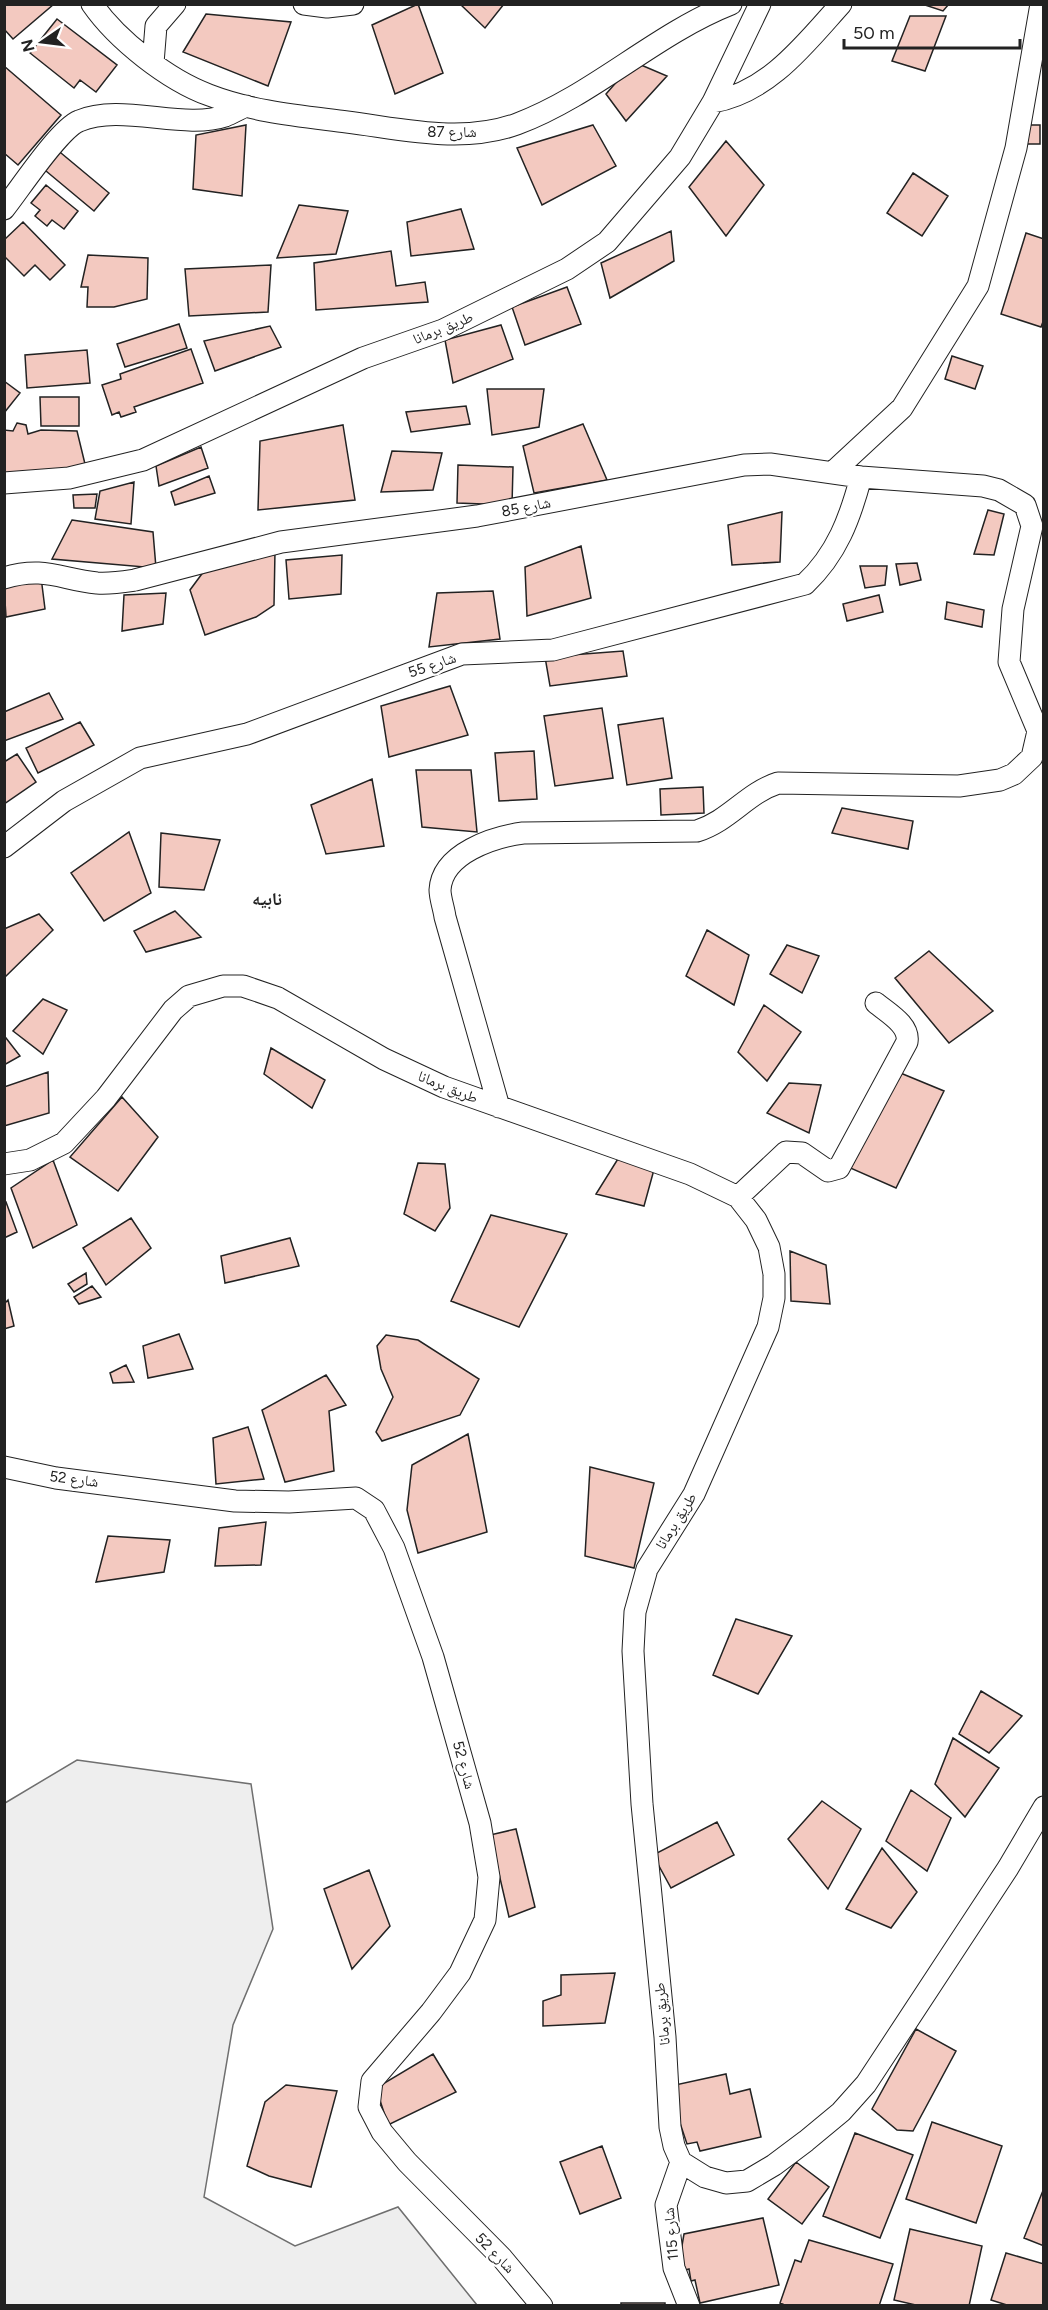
<svg xmlns="http://www.w3.org/2000/svg" width="1048" height="2310" font-family="Figtree,'Noto Naskh Arabic',sans-serif">
<style>
.green{fill:#eee;stroke:#6f6f6f;stroke-width:1.5}
.building{fill:#f3c9c0;stroke:#222;stroke-width:1.5}
.lines{fill:none;stroke-linecap:round;stroke-linejoin:round}
.street-casing{stroke:#222;stroke-width:23}
.street{stroke:#fff;stroke-width:21}
.labels{text-anchor:middle;stroke-width:4.5;stroke-linejoin:round;paint-order:stroke}
.street-label{font-size:15px;fill:#222;stroke:#fff}
.quarter-label{font-size:18px;font-weight:bold;fill:#222;stroke:#fff}
</style>
<rect width="100%" height="100%" fill="#fff"/>
<path class="green" d="M 77,1760 L 251,1784 L 273,1929 L 233,2025 L 204,2197 L 295,2246 L 398,2207 L 477,2305 L 5,2305 L 5,1803 Z"/>
<path class="building" d="M 4,4 L 54,4 L 13,39 L 4,29 Z
M 418,4 L 443,73 L 395,94 L 372,25 Z
M 460,4 L 504,4 L 485,28 Z
M 922,4 L 949,4 L 943,11 Z
M 206,14 L 291,22 L 268,86 L 183,52 Z
M 910,16 L 946,16 L 925,71 L 892,61 Z
M 57,19 L 117,65 L 96,92 L 80,80 L 74,88 L 30,53 Z
M 634,62 L 667,76 L 626,121 L 606,94 Z
M 4,66 L 61,115 L 18,165 L 4,153 Z
M 246,125 L 242,196 L 193,189 L 196,135 Z
M 593,125 L 616,166 L 542,205 L 517,148 Z
M 1026,125 L 1040,125 L 1040,144 L 1026,144 Z
M 726,141 L 764,185 L 726,236 L 689,187 Z
M 55,148 L 109,193 L 94,211 L 40,166 Z
M 913,173 L 948,196 L 922,236 L 887,213 Z
M 46,185 L 78,211 L 64,229 L 52,220 L 47,226 L 35,216 L 40,210 L 31,203 Z
M 299,205 L 348,211 L 336,254 L 277,258 Z
M 461,209 L 474,249 L 411,256 L 407,222 Z
M 23,222 L 65,265 L 50,280 L 35,265 L 24,276 L 4,256 L 4,240 Z
M 671,231 L 674,261 L 610,298 L 601,263 Z
M 1026,233 L 1044,239 L 1044,319 L 1041,327 L 1001,314 Z
M 391,251 L 396,286 L 425,282 L 428,302 L 316,310 L 314,263 Z
M 88,255 L 148,258 L 147,299 L 114,307 L 87,307 L 88,287 L 81,287 Z
M 271,265 L 268,312 L 189,316 L 185,269 Z
M 567,287 L 581,324 L 525,345 L 512,307 Z
M 179,324 L 187,348 L 125,367 L 117,344 Z
M 501,325 L 513,359 L 453,383 L 445,340 Z
M 270,326 L 281,347 L 215,371 L 204,341 Z
M 191,349 L 203,383 L 134,407 L 136,412 L 121,417 L 119,412 L 112,415 L 102,385 L 121,379 L 120,374 Z
M 87,350 L 90,383 L 27,388 L 25,355 Z
M 952,356 L 983,366 L 975,389 L 945,379 Z
M 4,381 L 20,393 L 4,413 Z
M 487,389 L 544,389 L 539,427 L 492,435 Z
M 40,397 L 79,397 L 79,426 L 41,426 Z
M 466,406 L 470,424 L 411,432 L 406,412 Z
M 17,423 L 26,425 L 28,434 L 41,430 L 77,431 L 85,464 L 35,475 L 4,476 L 4,430 L 13,431 Z
M 583,424 L 607,480 L 534,493 L 523,446 Z
M 343,425 L 355,500 L 258,510 L 260,441 Z
M 201,447 L 208,468 L 159,486 L 156,466 Z
M 392,451 L 442,453 L 433,490 L 381,492 Z
M 458,465 L 513,467 L 512,505 L 457,503 Z
M 209,476 L 215,493 L 175,505 L 171,492 Z
M 134,482 L 131,524 L 95,519 L 100,491 Z
M 97,494 L 95,508 L 74,508 L 73,495 Z
M 988,510 L 1004,514 L 994,555 L 974,554 Z
M 782,512 L 780,562 L 732,565 L 728,525 Z
M 72,520 L 153,532 L 156,568 L 52,559 Z
M 581,546 L 591,598 L 527,616 L 525,567 Z
M 275,551 L 274,605 L 256,617 L 205,635 L 190,590 L 207,567 Z
M 342,555 L 341,594 L 289,599 L 286,560 Z
M 917,563 L 921,580 L 900,585 L 896,564 Z
M 860,566 L 887,566 L 885,585 L 865,588 Z
M 41,577 L 45,609 L 6,617 L 4,585 Z
M 493,591 L 500,639 L 429,647 L 437,593 Z
M 166,593 L 163,624 L 122,631 L 124,595 Z
M 879,595 L 883,612 L 847,621 L 843,604 Z
M 947,602 L 984,610 L 982,627 L 945,619 Z
M 623,651 L 627,676 L 550,686 L 545,657 Z
M 450,686 L 468,735 L 389,757 L 381,706 Z
M 49,693 L 63,719 L 4,741 L 4,712 Z
M 602,708 L 613,778 L 555,786 L 544,716 Z
M 663,718 L 672,778 L 627,785 L 618,725 Z
M 80,722 L 94,745 L 38,773 L 26,748 Z
M 534,751 L 537,799 L 499,801 L 495,753 Z
M 17,754 L 36,782 L 4,804 L 4,762 Z
M 416,770 L 471,770 L 477,832 L 422,827 Z
M 372,779 L 384,846 L 326,854 L 311,805 Z
M 703,787 L 704,813 L 661,815 L 660,789 Z
M 842,808 L 913,821 L 908,849 L 832,833 Z
M 129,832 L 151,893 L 104,921 L 71,873 Z
M 161,833 L 220,840 L 204,890 L 159,887 Z
M 175,911 L 201,937 L 146,952 L 134,931 Z
M 39,914 L 53,930 L 4,978 L 4,929 Z
M 707,930 L 749,955 L 734,1005 L 686,976 Z
M 787,945 L 819,956 L 802,993 L 770,974 Z
M 929,951 L 993,1011 L 949,1043 L 895,978 Z
M 43,999 L 67,1010 L 43,1054 L 13,1031 Z
M 764,1005 L 801,1032 L 767,1081 L 738,1052 Z
M 6,1038 L 20,1056 L 4,1065 L 4,1039 Z
M 271,1048 L 325,1080 L 312,1108 L 264,1074 Z
M 48,1072 L 49,1113 L 4,1126 L 4,1087 Z
M 898,1072 L 944,1091 L 896,1188 L 848,1167 Z
M 789,1083 L 821,1085 L 809,1133 L 767,1113 Z
M 122,1097 L 158,1137 L 118,1191 L 70,1157 Z
M 621,1154 L 655,1166 L 644,1206 L 596,1194 Z
M 53,1160 L 77,1225 L 33,1248 L 11,1188 Z
M 418,1163 L 445,1164 L 450,1208 L 435,1231 L 404,1214 Z
M 6,1202 L 17,1232 L 4,1238 L 4,1203 Z
M 491,1215 L 567,1234 L 519,1327 L 451,1301 Z
M 131,1218 L 151,1248 L 106,1285 L 83,1248 Z
M 290,1238 L 299,1266 L 225,1283 L 221,1256 Z
M 790,1251 L 826,1265 L 830,1304 L 791,1301 Z
M 86,1273 L 87,1284 L 74,1292 L 68,1284 Z
M 92,1286 L 101,1297 L 79,1304 L 74,1297 Z
M 8,1300 L 14,1326 L 4,1329 L 4,1304 Z
M 179,1334 L 193,1369 L 148,1378 L 143,1346 Z
M 386,1335 L 418,1340 L 479,1379 L 460,1415 L 382,1441 L 376,1432 L 393,1397 L 381,1369 L 377,1346 Z
M 126,1365 L 134,1382 L 113,1383 L 110,1373 Z
M 326,1375 L 346,1405 L 329,1411 L 334,1471 L 285,1482 L 262,1410 Z
M 248,1427 L 264,1479 L 216,1484 L 213,1438 Z
M 468,1434 L 487,1532 L 418,1553 L 407,1510 L 412,1465 Z
M 590,1467 L 654,1483 L 634,1568 L 585,1556 Z
M 266,1522 L 261,1565 L 215,1566 L 219,1528 Z
M 108,1536 L 170,1540 L 164,1572 L 96,1582 Z
M 736,1619 L 792,1636 L 758,1694 L 713,1675 Z
M 981,1691 L 1022,1716 L 989,1753 L 959,1734 Z
M 953,1738 L 999,1768 L 965,1817 L 935,1784 Z
M 911,1790 L 951,1818 L 927,1871 L 886,1841 Z
M 822,1801 L 861,1829 L 828,1889 L 788,1839 Z
M 717,1822 L 734,1855 L 671,1888 L 653,1855 Z
M 516,1829 L 535,1907 L 509,1917 L 490,1835 Z
M 882,1848 L 917,1892 L 891,1928 L 846,1909 Z
M 369,1870 L 390,1926 L 352,1969 L 324,1889 Z
M 615,1973 L 605,2023 L 543,2026 L 543,2001 L 561,1995 L 561,1975 Z
M 916,2029 L 956,2051 L 913,2131 L 897,2130 L 872,2109 Z
M 433,2054 L 456,2092 L 388,2125 L 376,2088 Z
M 726,2074 L 730,2094 L 750,2089 L 761,2137 L 700,2151 L 697,2142 L 687,2144 L 678,2117 L 675,2085 Z
M 286,2085 L 337,2091 L 311,2187 L 269,2176 L 247,2166 L 265,2102 Z
M 932,2122 L 1002,2146 L 976,2223 L 906,2199 Z
M 855,2133 L 913,2155 L 880,2238 L 823,2216 Z
M 602,2146 L 621,2198 L 580,2214 L 560,2162 Z
M 796,2162 L 829,2187 L 802,2224 L 768,2199 Z
M 1044,2188 L 1044,2246 L 1024,2238 Z
M 763,2218 L 779,2285 L 700,2303 L 695,2280 L 691,2281 L 689,2269 L 682,2271 L 680,2257 L 684,2234 Z
M 910,2229 L 982,2246 L 969,2306 L 920,2306 L 894,2300 Z
M 809,2240 L 893,2264 L 879,2306 L 787,2306 L 780,2303 L 795,2260 L 801,2262 Z
M 1006,2253 L 1044,2264 L 1044,2306 L 1010,2306 L 991,2300 Z
M 621,2303 L 665,2303 L 665,2306 L 621,2306 Z"/>
<g class="lines">
<defs>
<path id="street" d="M 92,4 C 117,40 168,80 209,95 C 253,112 301,116 347,122 C 403,129 462,144 517,124 C 594,95 655,34 731,4
M 304,4 L 327,7 L 353,4
M 153,63 L 156,26 L 175,4
M 713,102 C 769,92 805,44 841,4
M 4,209 C 20,189 59,129 79,121 C 121,103 183,130 225,116 C 232,113 239,109 246,106
M 832,473 L 902,408 L 978,286 L 1016,148 L 1041,4
M 4,483 L 69,478 L 143,460 L 363,358 L 443,330 L 567,269 L 607,242 L 680,157 L 713,102 L 760,4
M 4,578 C 44,566 60,579 97,583 C 110,584 122,582 135,580 L 281,542 L 477,516 L 744,465 L 770,464 L 861,477 L 983,486 L 999,490 L 1025,505 L 1032,526 L 1013,609 L 1009,662 L 1038,731 L 1032,757 L 1014,774 L 1000,780 L 959,786 L 778,783 C 747,793 729,821 697,831 L 523,833 C 494,837 442,853 440,890 C 440,898 444,909 445,917 L 499,1107
M 4,847 L 64,801 L 140,758 L 247,734 L 462,654 L 553,650 L 805,584 C 837,554 850,518 861,477
M 4,1164 L 30,1160 L 64,1143 L 106,1098 L 173,1010 L 189,996 L 223,986 L 243,986 L 278,998 L 384,1059 L 444,1087 L 690,1174 L 738,1197 L 756,1220 L 769,1247 L 774,1274 L 774,1298 L 768,1327 L 694,1494 L 647,1569 L 635,1612 L 633,1651 L 642,1804 L 665,2037 L 670,2127 L 674,2146 L 681,2162 L 705,2177 L 726,2183 L 747,2181 L 774,2165 L 806,2141 L 841,2112 L 866,2084 L 1008,1868 L 1044,1807
M 738,1197 L 786,1152 L 802,1153 L 828,1171 L 839,1168 L 907,1042 C 910,1025 888,1013 876,1003
M 4,1467 L 56,1478 L 235,1501 L 289,1502 L 356,1498 L 374,1510 L 394,1548 L 433,1657 L 480,1823 L 489,1877 L 485,1920 L 460,1973 L 431,2012 L 372,2081 L 369,2107 L 382,2132 L 407,2162 L 502,2258 L 542,2306
M 681,2162 L 666,2205 L 674,2268 L 689,2306"/>
</defs>
<use href="#street" class="street-casing"/>
<use href="#street" class="street"/>
</g>
<g class="labels">
<g class="street-label">
<text x="452" y="137">شارع 87</text>
<text transform="translate(443 328) rotate(-22)" y="5">طريق برمانا</text>
<text transform="translate(526 507) rotate(-11)" y="5">شارع 85</text>
<text transform="translate(432 665) rotate(-19)" y="5">شارع 55</text>
<text transform="translate(448 1087) rotate(22)" y="5">طريق برمانا</text>
<text transform="translate(74 1479) rotate(7)" y="5">شارع 52</text>
<text transform="translate(676 1521) rotate(-58)" y="5">طريق برمانا</text>
<text transform="translate(464 1765) rotate(75)" y="5">شارع 52</text>
<text transform="translate(662 2014) rotate(-95)" y="5">طريق برمانا</text>
<text transform="translate(671 2234) rotate(-95)" y="5">شارع 115</text>
<text transform="translate(495 2253) rotate(46)" y="5">شارع 52</text>
</g>
<g class="quarter-label">
<text x="267" y="905">نابيه</text>
</g>
</g>
<rect width="1048" height="2310" fill="none" stroke="#222222" stroke-width="12"/>
<g transform="translate(42 42) rotate(256)" stroke="#ffffff" stroke-width="4.5" paint-order="stroke">
<path d="M0-4.5L10 22L0 15L-10 22Z" fill="#222222"/>
<text y="-9" font-size="16" font-weight="bold" text-anchor="middle" fill="#222222">N</text>
</g>
<path d="M844 39v9h176v-9" fill="none" stroke="#222222" stroke-width="3"/>
<text x="853" y="39" font-size="18" fill="#222222" stroke="#ffffff" stroke-width="4.5" paint-order="stroke">50 m</text>
</svg>
